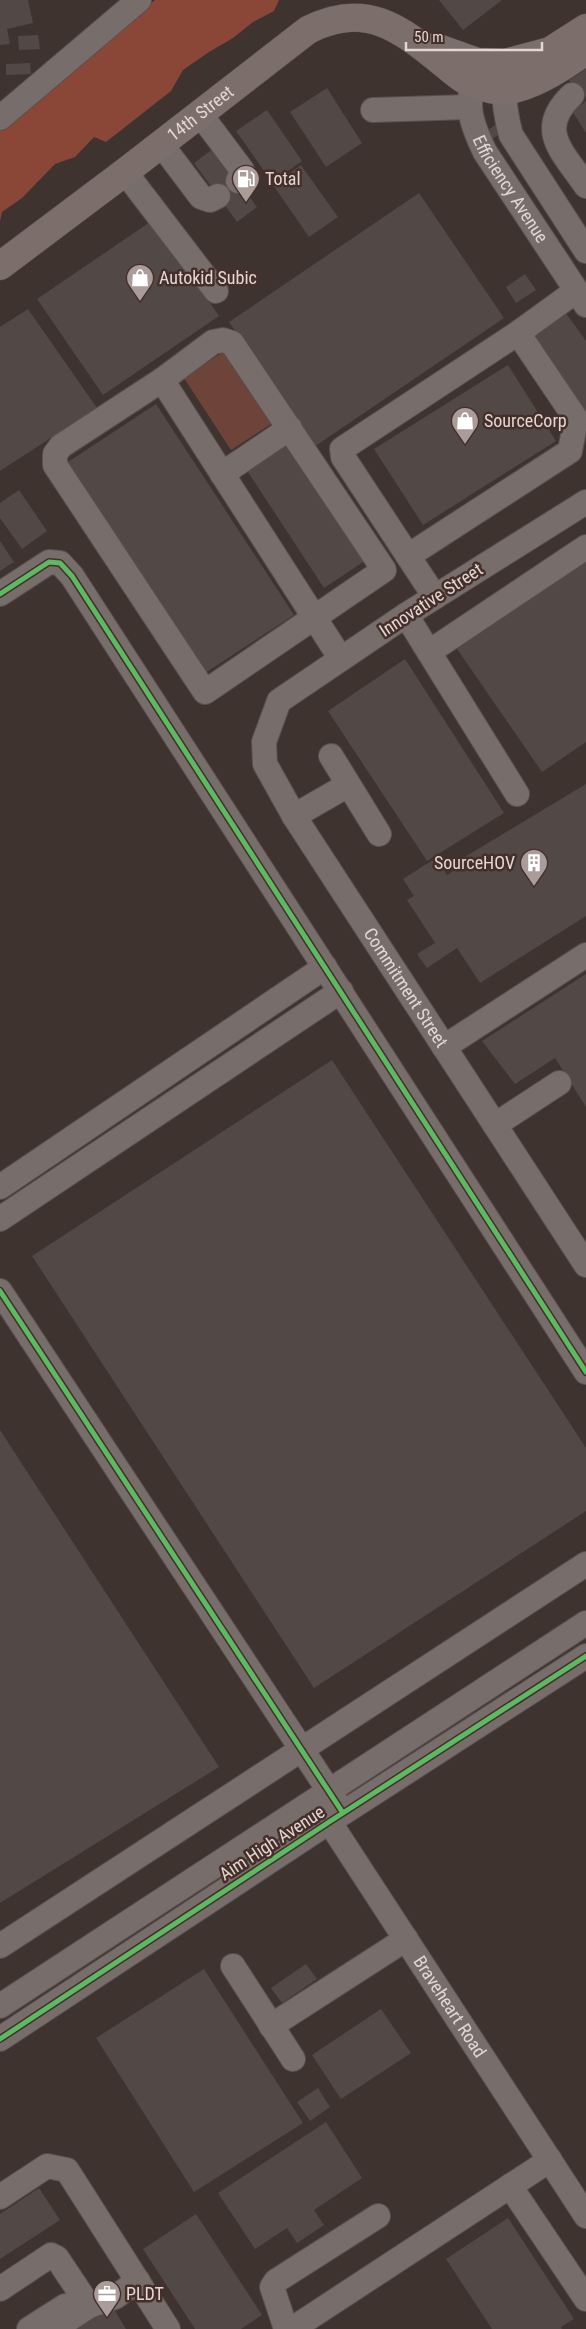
<svg xmlns="http://www.w3.org/2000/svg" width="586" height="2329" font-family="'Roboto Condensed',sans-serif">
<style>
.green{fill:#6e443a}
.water{fill:#8a4637}
.building{fill:#524846}
.lines{fill:none;stroke-linecap:round;stroke-linejoin:round}
.minor-casing{stroke:#5b504e;stroke-width:26}
.major-casing{stroke:#5b504e;stroke-width:29}
.minor{stroke:#776e6b;stroke-width:24}
.major{stroke:#7c6e6b;stroke-width:28}
.cycleway-casing{stroke:#452f2a;stroke-width:8}
.cycleway{stroke:#5cba63;stroke-width:5}
.labels{text-anchor:middle;stroke-width:5;stroke-linejoin:round;paint-order:stroke}
.street-label{font-size:18px;fill:#e4d6d2;stroke:#452f2a}
.poi-label{font-size:18px;fill:#e4d6d2;stroke:#452f2a;text-anchor:start}
</style>
<rect width="100%" height="100%" fill="#3f3330"/>
<path class="green" d="M 223,352 L 271,424 L 231,450 L 184,378 Z"/>
<path class="water" d="M 155,0 L 279,0 L 274,11 L 253,22 L 233,38 L 209,52 L 183,70 L 171,91 L 106,142 L 94,137 L 75,157 L 55,164 L 22,198 L 2,212 L 0,221 L 0,128 Z"/>
<path class="building" d="M 0,0 L 28,0 L 33,23 L 7,29 L 10,44 L 0,45 Z
M 439,0 L 502,0 L 463,30 Z
M 38,35 L 40,49 L 19,50 L 18,36 Z
M 30,63 L 31,74 L 6,75 L 6,64 Z
M 586,69 L 586,96 L 581,99 L 569,80 Z
M 327,88 L 362,143 L 326,167 L 290,112 Z
M 586,101 L 586,133 L 572,111 Z
M 267,110 L 302,161 L 272,182 L 236,131 Z
M 495,125 L 501,133 L 492,139 L 487,131 Z
M 214,148 L 257,207 L 237,222 L 194,163 Z
M 301,165 L 338,217 L 309,237 L 273,185 Z
M 419,193 L 504,318 L 314,447 L 229,322 Z
M 153,220 L 219,316 L 103,395 L 37,299 Z
M 525,274 L 536,290 L 516,303 L 506,287 Z
M 28,309 L 97,408 L 0,471 L 0,327 Z
M 566,313 L 586,341 L 586,418 L 531,337 Z
M 508,365 L 556,441 L 423,525 L 374,449 Z
M 156,404 L 294,615 L 205,673 L 68,462 Z
M 291,439 L 369,558 L 324,588 L 246,469 Z
M 19,490 L 47,531 L 22,549 L 0,518 L 0,503 Z
M 0,541 L 14,562 L 0,571 Z
M 586,556 L 586,742 L 542,772 L 455,646 Z
M 405,659 L 504,813 L 427,861 L 328,711 Z
M 586,784 L 586,916 L 480,983 L 457,948 L 427,968 L 417,954 L 435,943 L 407,900 L 414,896 L 403,879 L 436,858 L 447,875 L 466,862 L 463,858 Z
M 586,974 L 586,1107 L 555,1058 L 515,1084 L 482,1041 Z
M 332,1060 L 586,1448 L 586,1511 L 314,1688 L 32,1256 Z
M 0,1430 L 219,1767 L 0,1903 Z
M 306,1964 L 317,1979 L 282,2003 L 271,1988 Z
M 204,1969 L 303,2123 L 194,2192 L 96,2038 Z
M 381,2009 L 411,2053 L 341,2099 L 312,2055 Z
M 318,2088 L 330,2107 L 310,2121 L 297,2102 Z
M 326,2122 L 362,2178 L 314,2210 L 324,2225 L 297,2243 L 287,2228 L 255,2249 L 218,2193 Z
M 39,2188 L 60,2220 L 0,2259 L 0,2214 Z
M 196,2214 L 262,2315 L 241,2329 L 195,2329 L 143,2249 Z
M 508,2218 L 574,2319 L 561,2327 L 562,2329 L 492,2329 L 446,2259 Z
M 112,2306 L 126,2329 L 76,2329 Z"/>
<g class="lines">
<defs>
<g id="minor">
<path id="s1" d="M 476,66 C 466,105 468,117 485,152 L 586,305"/>
<path d="M 504,73 C 503,95 505,114 511,135 L 586,251"/>
<path d="M 572,95 C 535,130 563,152 586,186"/>
<path d="M 373,110 L 469,107"/>
<path d="M 200,114 L 242,170 L 238,181"/>
<path d="M 0,118 L 139,0"/>
<path d="M 161,144 L 201,197 L 210,200 L 218,196"/>
<path d="M 125,172 L 216,291"/>
<path d="M 223,340 L 232,343 L 384,570 L 205,692 L 55,465 L 55,454 L 61,446 L 162,380 L 213,342 Z"/>
<path d="M 162,380 L 341,659"/>
<path d="M 222,474 L 290,428"/>
<path id="s2" d="M 586,502 L 406,615 L 279,701 L 264,742 L 265,764 L 294,816 L 586,1265"/>
<path d="M 408,556 L 570,451 L 576,419 L 518,333"/>
<path d="M 0,594 L 49,562 L 60,563 L 72,576 L 586,1372"/>
<path d="M 435,597 L 343,457 L 342,449 L 518,333 L 576,291"/>
<path d="M 406,615 L 517,794"/>
<path d="M 429,652 L 586,547"/>
<path d="M 331,756 L 379,834"/>
<path d="M 294,816 L 348,785"/>
<path d="M 444,1047 L 586,955"/>
<path d="M 495,1125 L 559,1083"/>
<path d="M 0,1187 L 325,967"/>
<path d="M 0,1219 L 341,991"/>
<path d="M 0,1291 L 337,1803"/>
<path id="s3" d="M 321,1809 L 586,2216"/>
<path d="M 0,1946 L 586,1564"/>
<path d="M 233,1966 L 293,2059"/>
<path d="M 0,2006 L 586,1623"/>
<path d="M 271,2026 L 406,1939"/>
<path d="M 0,2039 L 329,1822 L 586,1656"/>
<path d="M 510,2186 L 586,2299"/>
<path d="M 0,2197 L 47,2166 L 67,2170 L 168,2329"/>
<path d="M 0,2289 L 51,2255 L 57,2258 L 89,2306"/>
<path d="M 29,2329 L 65,2306"/>
<path d="M 54,2329 L 89,2306 L 115,2297 L 138,2281"/>
<path d="M 286,2329 L 272,2287 L 276,2281 L 378,2216"/>
<path d="M 292,2329 L 550,2160"/>
</g>
<g id="major">
<path d="M 435,47 L 477,62 L 505,63 L 550,51 L 586,28"/>
<path id="s4" d="M 0,266 L 125,172 L 308,30 C 365,1 399,27 444,64 C 459,76 466,84 486,88 C 492,89 499,92 505,91 C 535,86 561,68 586,51"/>
</g>
</defs>
<use href="#minor" class="minor-casing"/>
<use href="#major" class="major-casing"/>
<use href="#minor" class="minor"/>
<use href="#major" class="major"/>
<defs>
<path id="cycleway" d="M 0,594 L 49,562 L 60,563 L 72,576 L 586,1372
M 0,1291 L 343,1813
M 0,2039 L 329,1822 L 586,1656"/>
</defs>
<use href="#cycleway" class="cycleway-casing"/>
<use href="#cycleway" class="cycleway"/>
</g>
<defs>
<symbol id="fuel-pin" viewBox="-11 -11 22 30"><path d="M0 17L-7.5 6A9.5 9.5 0 1 1 7.5 6Z" fill="#aa9d99" stroke="#452f2a"/><path d="M-5.5-6h7V0h2V4h1.3V-2.5L3-4.5l.8-.8L6-3V5H2.5V1h-1V6h-7ZM-4.2-4.7v3.2H.2V-4.7Z" fill="#fff"/></symbol>
<symbol id="shop-pin" viewBox="-11 -11 22 30"><path d="M0 17L-7.5 6A9.5 9.5 0 1 1 7.5 6Z" fill="#aa9d99" stroke="#452f2a"/><path d="M-5-2.5h2.3a2.7 3.5 0 0 1 5.4 0H5L5.5 6h-11ZM-1.5-2.5h3a1.5 2.3 0 0 0-3 0Z" fill="#fff"/></symbol>
<symbol id="building-pin" viewBox="-11 -11 22 30"><path d="M0 17L-7.5 6A9.5 9.5 0 1 1 7.5 6Z" fill="#aa9d99" stroke="#452f2a"/><path d="M-4-6H4V6H1V3H-1V6H-4ZM-2.5-4.3h1.7v1.8h-1.7ZM.8-4.3h1.7v1.8H.8ZM-2.5-1h1.7V.8h-1.7ZM.8-1h1.7V.8H.8Z" fill="#fff"/></symbol>
<symbol id="office-pin" viewBox="-11 -11 22 30"><path d="M0 17L-7.5 6A9.5 9.5 0 1 1 7.5 6Z" fill="#aa9d99" stroke="#452f2a"/><path d="M-6-3h4V-5.5h4V-3h4V5H-6ZM-1-4.5V-3h2v-1.5ZM-6 0V1H6V0Z" fill="#fff"/></symbol>
</defs>
<g fill-rule="evenodd">
<use href="#fuel-pin" x="230" y="163" width="32" height="43"/>
<use href="#shop-pin" x="124" y="262" width="32" height="43"/>
<use href="#shop-pin" x="449" y="405" width="32" height="43"/>
<use href="#building-pin" x="518" y="847" width="32" height="43"/>
<use href="#office-pin" x="91" y="2278" width="32" height="43"/>
</g>
<g class="labels">
<g class="street-label">
<text dy="6" stroke="none"><textPath href="#s4" startOffset="252">14th Street</textPath></text>
<text dy="6" stroke="none"><textPath href="#s1" startOffset="134">Efficiency Avenue</textPath></text>
<text transform="translate(431 600) rotate(-33)" y="6">Innovative Street</text>
<text dy="6" stroke="none"><textPath href="#s2" startOffset="696">Commitment Street</textPath></text>
<text transform="translate(272 1843) rotate(-33)" y="6">Aim High Avenue</text>
<text dy="6" stroke="none"><textPath href="#s3" startOffset="236">Braveheart Road</textPath></text>
</g>
<g class="poi-label">
<text x="265" y="185">Total</text>
<text x="159" y="284">Autokid Subic</text>
<text x="484" y="427">SourceCorp</text>
<text x="515" y="869" text-anchor="end">SourceHOV</text>
<text x="126" y="2300">PLDT</text>
</g>
</g>
<path d="M406 42v8h136v-8" fill="none" stroke="#e4d6d2" stroke-width="2.5"/>
<text x="414" y="42" font-size="15" fill="#e4d6d2" stroke="#452f2a" stroke-width="4" paint-order="stroke">50 m</text>
</svg>
